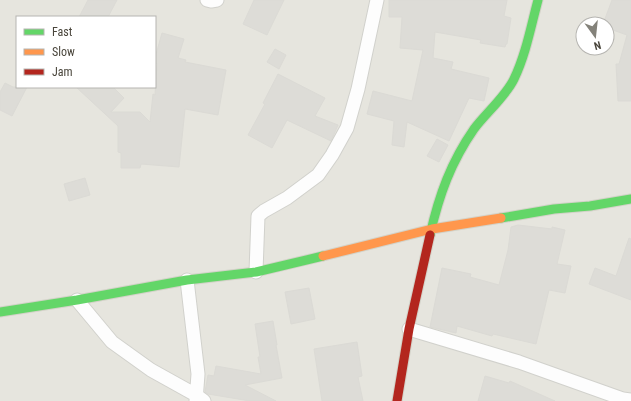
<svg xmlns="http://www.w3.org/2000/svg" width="631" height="401" font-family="'Roboto Condensed',sans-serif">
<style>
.residential{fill:#e6e5de;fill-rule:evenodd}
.building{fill:#dddcd7;stroke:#dbdad5}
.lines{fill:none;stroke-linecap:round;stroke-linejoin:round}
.street-casing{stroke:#d1d1cc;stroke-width:15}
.fast-casing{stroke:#d3d2c8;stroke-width:11}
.slow-casing{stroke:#d3d2c8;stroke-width:11}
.jam-casing{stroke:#d3d2c8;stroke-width:11}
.street{stroke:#fdfdfd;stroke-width:13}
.fast{stroke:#63d668;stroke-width:9}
.slow{stroke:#ff974d;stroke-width:9}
.jam{stroke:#b3261e;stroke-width:9}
</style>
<rect width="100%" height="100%" fill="#f3f3ef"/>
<path class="residential" d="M 0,0 L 631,0 L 631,401 L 0,401 ZM 17,17 L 155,17 L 155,87 L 17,87 ZM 583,24 L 607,24 L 607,48 L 583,48 Z"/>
<path class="building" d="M 88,0 L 117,0 L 108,17 L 79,17 Z
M 254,0 L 284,0 L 267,35 L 243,24 Z
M 389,0 L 507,0 L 504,16 L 511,18 L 507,44 L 506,44 L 505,47 L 480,43 L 481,40 L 435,32 L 433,58 L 453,62 L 451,69 L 489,78 L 484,101 L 469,98 L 449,141 L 407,122 L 404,147 L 392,145 L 394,121 L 367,114 L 373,91 L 412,101 L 423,50 L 400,48 L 402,17 L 389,17 Z
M 612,0 L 631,0 L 631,101 L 618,101 L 616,64 L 619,64 L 627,35 L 607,28 L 607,24 L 603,24 Z
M 162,33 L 184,39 L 178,58 L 186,60 L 185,62 L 226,70 L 218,115 L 185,109 L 179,167 L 141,164 L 140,168 L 121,168 L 121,153 L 118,152 L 118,126 L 76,87 L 113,87 L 124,98 L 111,112 L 140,112 L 150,122 L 153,94 L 155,95 L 157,63 L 155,65 L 155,58 Z
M 275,49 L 286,55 L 279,69 L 267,62 Z
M 278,74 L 325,98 L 315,116 L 338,125 L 331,141 L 287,120 L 272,148 L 248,135 L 265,104 L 263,103 Z
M 5,83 L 13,87 L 27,87 L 12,116 L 0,110 L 0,92 Z
M 437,139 L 448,145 L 439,162 L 427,156 Z
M 85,178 L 90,195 L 69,201 L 64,184 Z
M 518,225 L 552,229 L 552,227 L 565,230 L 557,264 L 571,266 L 565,293 L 549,290 L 536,344 L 493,334 L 492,336 L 457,326 L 456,333 L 430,327 L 442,268 L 471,274 L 470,277 L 499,285 L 508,250 L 511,227 Z
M 629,238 L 631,239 L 631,300 L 589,284 L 595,268 L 616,276 Z
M 309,288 L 315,319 L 291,324 L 285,292 Z
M 273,321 L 277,345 L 276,345 L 282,378 L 245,385 L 276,401 L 250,401 L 208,394 L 205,392 L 208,375 L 214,376 L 216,366 L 261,374 L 258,357 L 260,357 L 255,324 Z
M 357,342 L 362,376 L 358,377 L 363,401 L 322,401 L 314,349 Z
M 485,376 L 509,383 L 510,381 L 555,401 L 478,401 Z"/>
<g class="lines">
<defs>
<path id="street" d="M 207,0 L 211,1 L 217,0
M 256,272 L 258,216 L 264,211 L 287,198 L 318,175 L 332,155 L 347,128 L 358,89 L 377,0
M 187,280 L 198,374 L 196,401
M 77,300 L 112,342 L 151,370 L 196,395 L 204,401
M 409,329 L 519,362 L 623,399 L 631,400"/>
<path id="fast" d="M 501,218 L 554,209 L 590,206 L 631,199
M 430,235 C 439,195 451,162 474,129 C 486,113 506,96 514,79 C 526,54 531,26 538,0
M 0,312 L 77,300 L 187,280 L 256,272 L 323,256"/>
<path id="slow" d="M 323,256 L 432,229 L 501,218"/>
<path id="jam" d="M 397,401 L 409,329 L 430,235"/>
</defs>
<use href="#street" class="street-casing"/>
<use href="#fast" class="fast-casing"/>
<use href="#slow" class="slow-casing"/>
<use href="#jam" class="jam-casing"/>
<use href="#street" class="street"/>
<use href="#fast" class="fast"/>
<use href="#slow" class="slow"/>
<use href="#jam" class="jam"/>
</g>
<rect x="16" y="16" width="140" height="72" fill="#ffffff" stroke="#b6b5b1"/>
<rect x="24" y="29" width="20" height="6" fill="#63d668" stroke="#b6b5b1"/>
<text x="52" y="36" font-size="12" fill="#49453b">Fast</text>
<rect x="24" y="49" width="20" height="6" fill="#ff974d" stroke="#b6b5b1"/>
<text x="52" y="56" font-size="12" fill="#49453b">Slow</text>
<rect x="24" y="69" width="20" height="6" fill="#b3261e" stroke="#b6b5b1"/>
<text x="52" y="76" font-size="12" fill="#49453b">Jam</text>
<g transform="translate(595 36) rotate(165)"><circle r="19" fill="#ffffff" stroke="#b6b5b1"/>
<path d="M0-3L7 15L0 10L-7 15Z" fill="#84827a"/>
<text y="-6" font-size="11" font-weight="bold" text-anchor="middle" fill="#49453b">N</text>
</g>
</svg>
